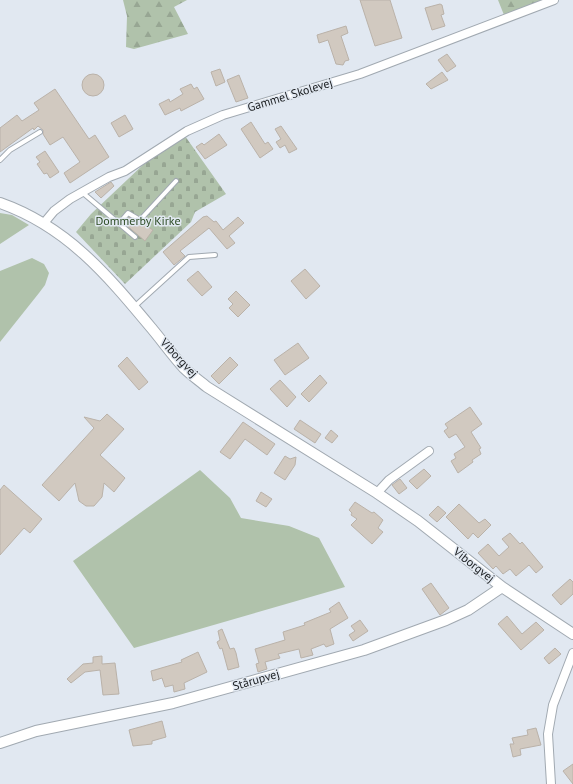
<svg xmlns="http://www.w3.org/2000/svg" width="573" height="784" font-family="'PT Sans',sans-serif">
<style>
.grass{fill:#b0c2ab}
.forest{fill:url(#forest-firs)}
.cemetery{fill:url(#cemetery-stones)}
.building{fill:#d1c9c0;stroke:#bab2a9}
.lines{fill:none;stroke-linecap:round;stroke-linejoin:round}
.service-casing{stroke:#a1a9b1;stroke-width:6}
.minor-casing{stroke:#a1a9b1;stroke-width:10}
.tertiary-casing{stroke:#a1a9b1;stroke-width:12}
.service{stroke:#fff;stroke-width:4}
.minor{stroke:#fff;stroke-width:8}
.tertiary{stroke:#fff;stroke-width:10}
.labels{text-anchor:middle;stroke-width:3;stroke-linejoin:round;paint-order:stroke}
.street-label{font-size:12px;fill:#202326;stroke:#e1e8f1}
.park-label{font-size:12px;fill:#2c4b24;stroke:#e1e8f1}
</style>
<defs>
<pattern id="forest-firs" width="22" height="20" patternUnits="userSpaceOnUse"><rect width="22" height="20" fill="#b0c2ab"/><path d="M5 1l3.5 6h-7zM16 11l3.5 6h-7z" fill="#97a693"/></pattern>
<pattern id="cemetery-stones" width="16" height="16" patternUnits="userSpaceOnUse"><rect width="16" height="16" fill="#b0c2ab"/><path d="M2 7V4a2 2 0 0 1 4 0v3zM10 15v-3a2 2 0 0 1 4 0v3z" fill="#97a693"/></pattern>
</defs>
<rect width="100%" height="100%" fill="#e1e8f1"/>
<path class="grass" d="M 0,213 L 12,215 L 29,225 L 0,244 Z
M 32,258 L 44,264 L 49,273 L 45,285 L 39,293 L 0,342 L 0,271 Z
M 200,470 L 230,498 L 241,518 L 289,526 L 319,538 L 345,587 L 134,648 L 73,561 Z"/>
<path class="forest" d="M 123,0 L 187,0 L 174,7 L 188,34 L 134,49 L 126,47 L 127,16 Z
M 498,0 L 542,0 L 504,15 Z"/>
<path class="cemetery" d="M 185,136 L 226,194 L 195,212 L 191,222 L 125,284 L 76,232 L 91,214 L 146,162 Z"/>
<path class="building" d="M 360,0 L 390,0 L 402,38 L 375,46 Z
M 440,4 L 442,5 L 444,14 L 441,15 L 445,26 L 432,30 L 425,8 Z
M 346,26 L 348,33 L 341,36 L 349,60 L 345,61 L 343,65 L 336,64 L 328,40 L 319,43 L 317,35 Z
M 447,54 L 456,66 L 447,72 L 438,60 Z
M 220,69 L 225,82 L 216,86 L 211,72 Z
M 442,72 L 448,80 L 431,89 L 426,84 Z
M82 85a11 11 0 1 1 22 0a11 11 0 1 1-22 0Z
M 239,75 L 248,98 L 236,102 L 227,80 Z
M 191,84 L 194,89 L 197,87 L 204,99 L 181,111 L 180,108 L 165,115 L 159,104 L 169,99 L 170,102 L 183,94 L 180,89 Z
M 55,89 L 89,139 L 95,135 L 109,157 L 70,183 L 64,173 L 80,162 L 63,137 L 50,145 L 43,134 L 43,130 L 38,126 L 34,130 L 33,128 L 0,152 L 0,128 L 17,115 L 22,121 L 39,110 L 34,103 Z
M 125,115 L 133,129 L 119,137 L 111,123 Z
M 251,122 L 265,144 L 268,142 L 273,149 L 260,158 L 241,129 Z
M 281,126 L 297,149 L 289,153 L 285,145 L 280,148 L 276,142 L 281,139 L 275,129 Z
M 219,134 L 227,145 L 205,159 L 196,147 L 202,143 L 204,145 Z
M 45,151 L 59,172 L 50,178 L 47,173 L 44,174 L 37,164 L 40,162 L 36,157 Z
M 111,182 L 114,186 L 101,198 L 95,192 Z
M 207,216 L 214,222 L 216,221 L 223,230 L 238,217 L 244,223 L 229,236 L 235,243 L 227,249 L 209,228 L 180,251 L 185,256 L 174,265 L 163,252 L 203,217 Z
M 129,217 L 139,223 L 142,223 L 153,230 L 145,241 L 125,224 Z
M 305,269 L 320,286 L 306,299 L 291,281 Z
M 198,271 L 212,287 L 202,296 L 187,280 Z
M 236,291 L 250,305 L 238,317 L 229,308 L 233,304 L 228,299 Z
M 298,343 L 309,358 L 285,375 L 274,360 Z
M 127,357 L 148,382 L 139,390 L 118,366 Z
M 230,357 L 238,365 L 219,384 L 211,376 Z
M 320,375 L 327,383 L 309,402 L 301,394 Z
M 280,380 L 296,397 L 287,407 L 270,389 Z
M 470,407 L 482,424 L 471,432 L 481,448 L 479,449 L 481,454 L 472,460 L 473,462 L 458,473 L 451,461 L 456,458 L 454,454 L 465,447 L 456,434 L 449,438 L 444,431 L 448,428 L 445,424 Z
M 107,414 L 124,429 L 100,455 L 125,478 L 114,492 L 104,483 L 102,497 L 94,506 L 86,506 L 79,501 L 75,483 L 59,501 L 42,485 L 94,428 L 84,417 L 100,421 Z
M 300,420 L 321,434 L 315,443 L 294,429 Z
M 243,422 L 275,444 L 267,455 L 245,439 L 230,459 L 220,452 Z
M 331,430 L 338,436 L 332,443 L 325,438 Z
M 285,456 L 290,459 L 296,457 L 295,465 L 285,480 L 274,473 Z
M 424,469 L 431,476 L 417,489 L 409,481 Z
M 400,479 L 407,488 L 399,494 L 392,485 Z
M 4,485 L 42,519 L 30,533 L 24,528 L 0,555 L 0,490 Z
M 261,492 L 272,499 L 266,507 L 256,501 Z
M 355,502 L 372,513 L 374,512 L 383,520 L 378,528 L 383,532 L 372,544 L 351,525 L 357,519 L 351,515 L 352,513 L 349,510 Z
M 459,504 L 479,523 L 485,519 L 491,525 L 478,538 L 473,533 L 468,539 L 446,517 Z
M 438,506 L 446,513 L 437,522 L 429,515 Z
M 510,533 L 520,544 L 522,542 L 543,567 L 536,573 L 529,565 L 516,576 L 510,569 L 503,574 L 496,566 L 493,569 L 478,553 L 488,544 L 499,556 L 509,547 L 502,539 Z
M 570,579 L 573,582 L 573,594 L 561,605 L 552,595 Z
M 431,583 L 449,608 L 440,615 L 422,589 Z
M 339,602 L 348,618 L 330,629 L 334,644 L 326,647 L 324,644 L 311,649 L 313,655 L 301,658 L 299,649 L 278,654 L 280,658 L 265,662 L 267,669 L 258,672 L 256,664 L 259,663 L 255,649 L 285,640 L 283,632 L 305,625 L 304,623 L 331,612 L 329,609 Z
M 507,616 L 522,634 L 536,622 L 544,630 L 521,650 L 498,624 Z
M 360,620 L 368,631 L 353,641 L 349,635 L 355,631 L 351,626 Z
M 222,629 L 230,649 L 234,648 L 236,653 L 239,667 L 228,670 L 222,648 L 220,649 L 217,642 L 220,640 L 218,631 Z
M 555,648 L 561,654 L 549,664 L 544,658 Z
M 198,652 L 207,672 L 184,683 L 185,689 L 174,692 L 173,685 L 165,687 L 162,678 L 153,681 L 151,671 L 182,662 L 181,660 Z
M 102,656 L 102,664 L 115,663 L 119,694 L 103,695 L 100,670 L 85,672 L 71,683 L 67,679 L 83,664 L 93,663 L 93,657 Z
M 162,721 L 166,737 L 152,741 L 152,744 L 133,746 L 129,730 Z
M 536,728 L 541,745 L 520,749 L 521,755 L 513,757 L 510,744 L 514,744 L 512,738 L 528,735 L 527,730 Z
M 573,764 L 573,784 L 563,771 Z"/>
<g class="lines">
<defs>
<path id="service" d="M 0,160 L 10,150 L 40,132
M 83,193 L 135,237
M 121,225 L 122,220 L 128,213 L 140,220 L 176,181
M 134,307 L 189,257 L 215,255"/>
<path id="minor" d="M 44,223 L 54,211 L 70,199 L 109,177 L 125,171 L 187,131 L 223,115 L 360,74 L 554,0
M 377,493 L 389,480 L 429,451
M 551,784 L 548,734 L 553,705 L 573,653"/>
<path id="tertiary" d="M 0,203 C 68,227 108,276 153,330 C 163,342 173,356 184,368 C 191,375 200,381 207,387 L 377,493 L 418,521 L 502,587 L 573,634
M 0,743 L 36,731 L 173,703 L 364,650 L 446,620 L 468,610 L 502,587"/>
</defs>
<use href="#service" class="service-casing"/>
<use href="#minor" class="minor-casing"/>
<use href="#tertiary" class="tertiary-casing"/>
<use href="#service" class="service"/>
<use href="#minor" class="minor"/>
<use href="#tertiary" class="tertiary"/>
</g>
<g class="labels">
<g class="street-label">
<text transform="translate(290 95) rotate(-17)" y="4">Gammel Skolevej</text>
<text transform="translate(179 358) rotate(47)" y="4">Viborgvej</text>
<text transform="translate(474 565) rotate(38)" y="4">Viborgvej</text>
<text transform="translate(256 680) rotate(-16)" y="4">Stårupvej</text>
</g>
<g class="park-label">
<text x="138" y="225">Dommerby Kirke</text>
</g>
</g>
</svg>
